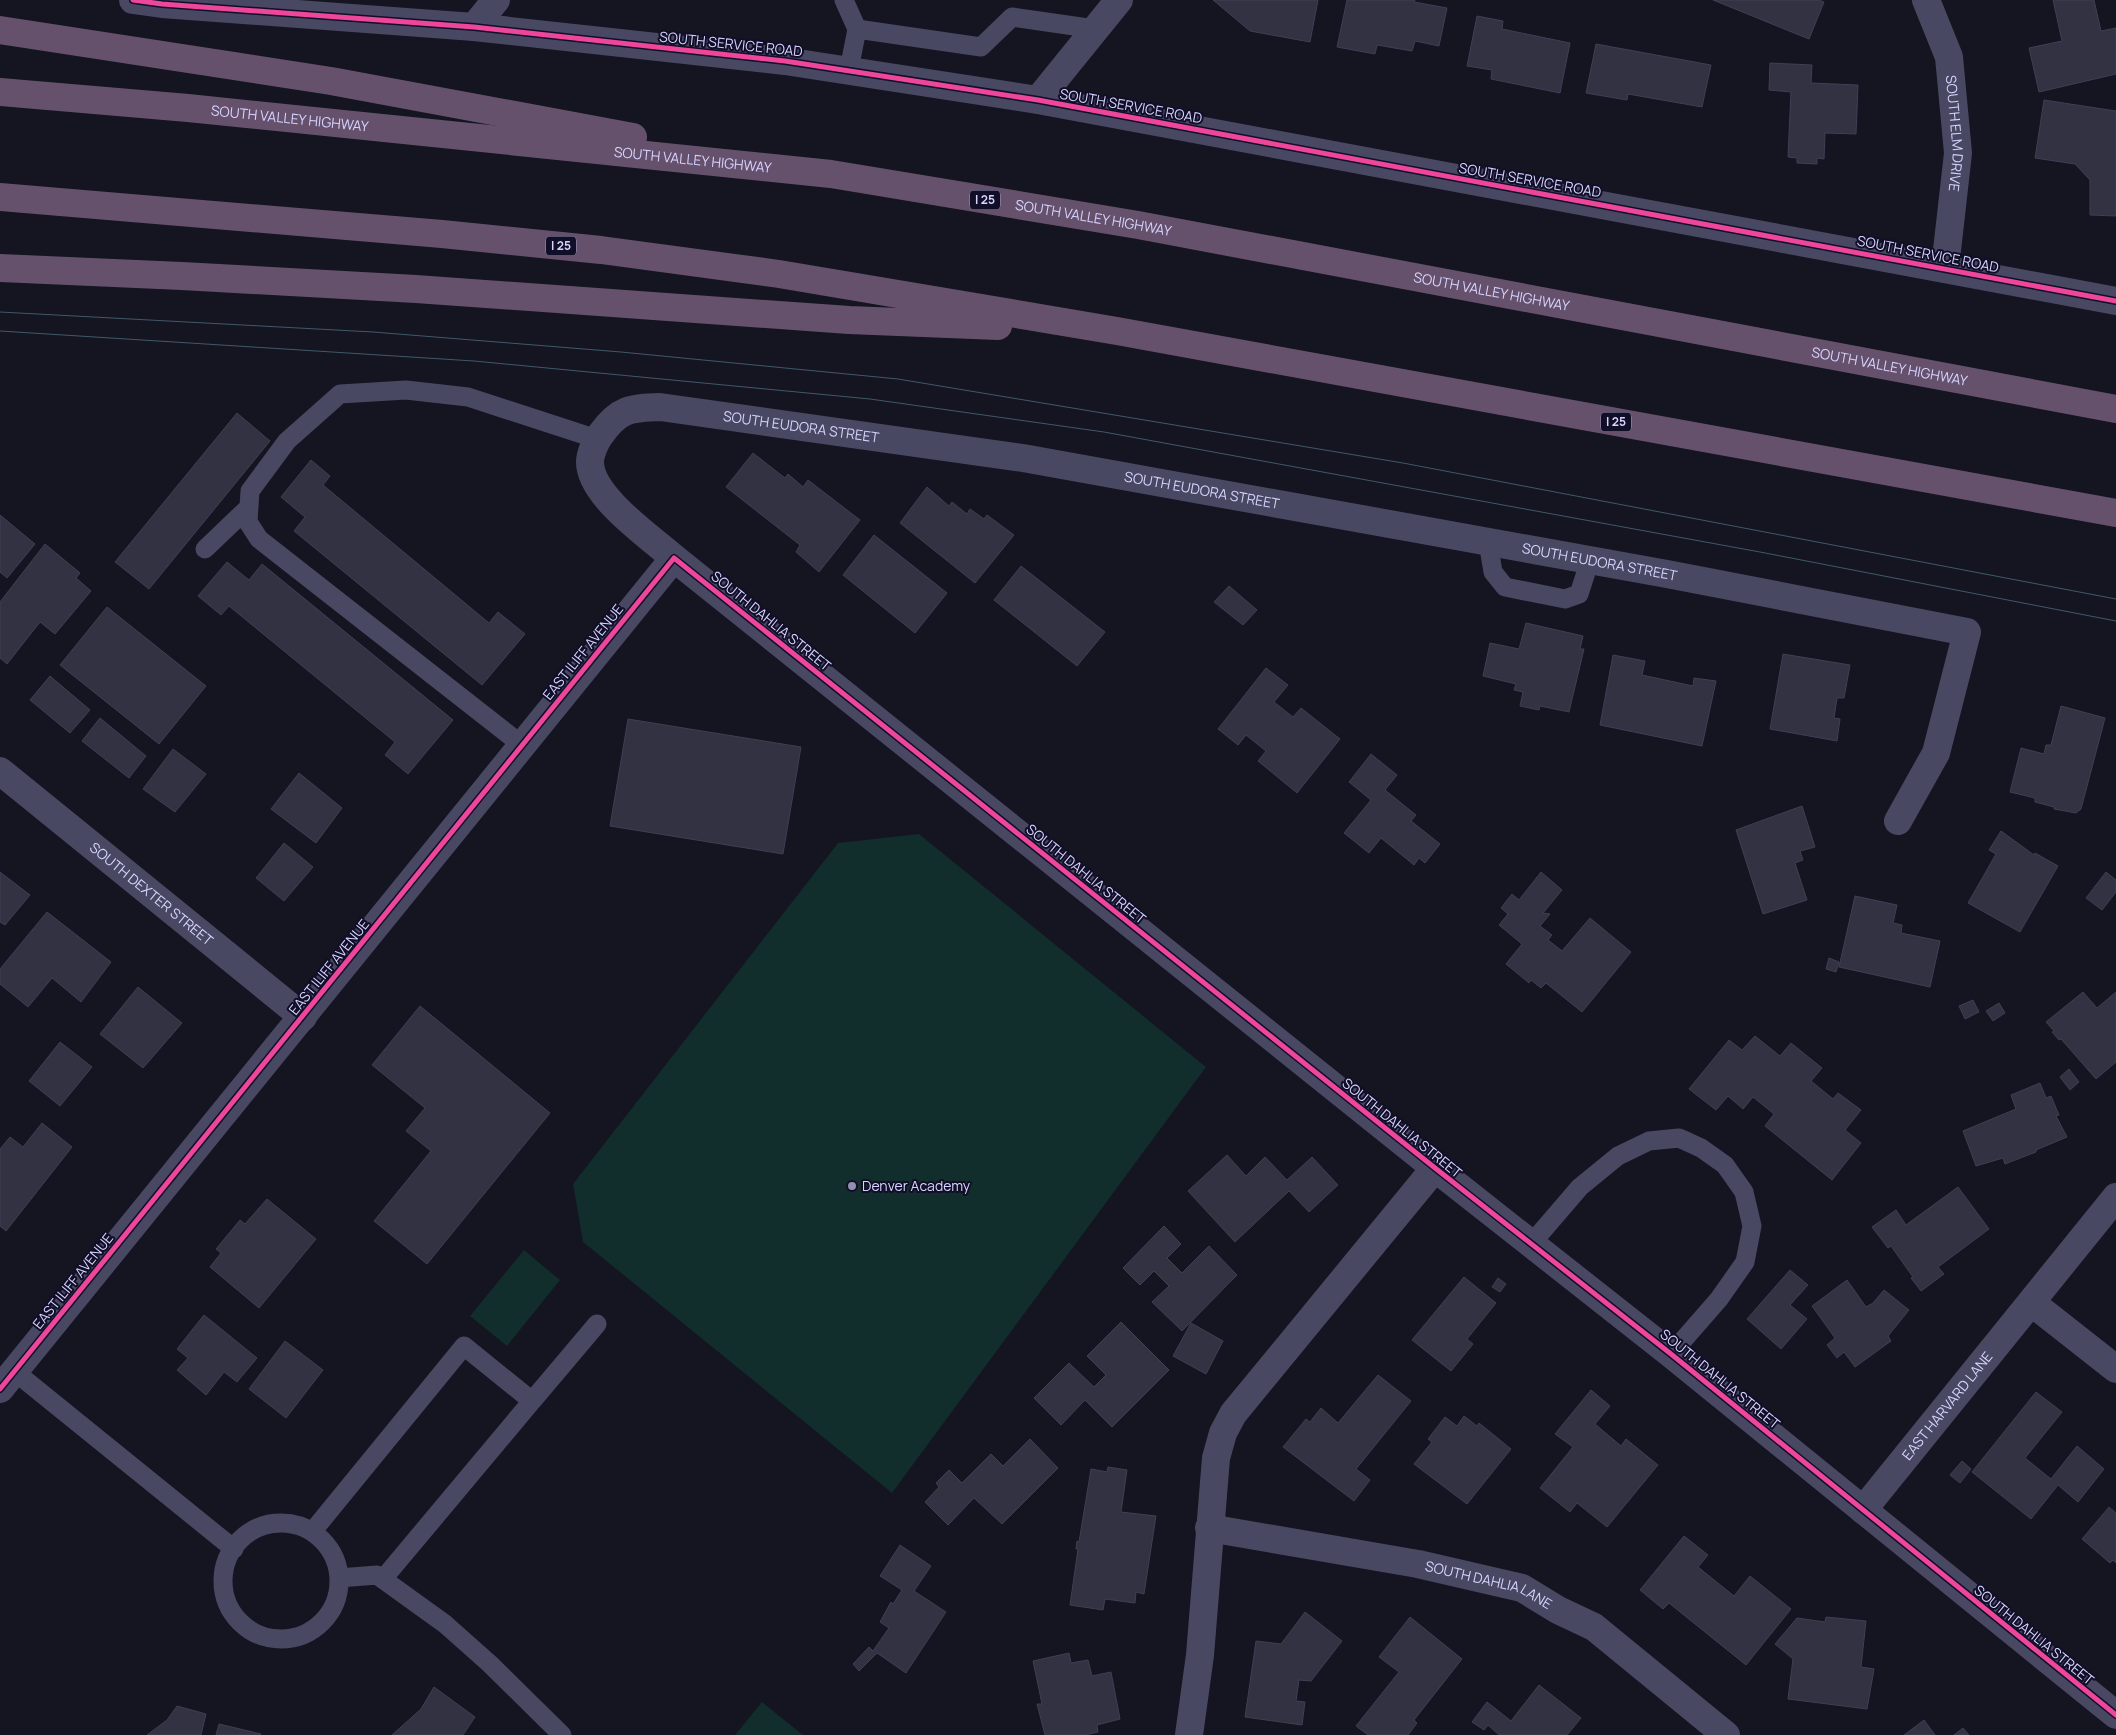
<svg xmlns="http://www.w3.org/2000/svg" width="2116" height="1735" font-family="Manrope,sans-serif">
<style>
.green{fill:#112d2c}
.building{fill:#333243;stroke:#413e55}
.lines{fill:none;stroke-linecap:round;stroke-linejoin:round}
.service{stroke:#484862;stroke-width:19}
.minor{stroke:#484862;stroke-width:28}
.tertiary{stroke:#484862;stroke-width:28}
.motorway{stroke:#66516d;stroke-width:28}
.tram{stroke:#40596a;stroke-width:1}
.cycleway-casing{stroke:#110e27;stroke-width:8}
.cycleway{stroke:#ed469a;stroke-width:5}
.poi-dot{fill:#9290b1;stroke:#110e27;stroke-width:2}
.labels{text-anchor:middle;stroke-width:4;stroke-linejoin:round;paint-order:stroke}
.shield{fill:#110e27;stroke:#9b98be;stroke-width:1}
.shield-label{font-size:12px;font-weight:bold;fill:#d6d3ff}
.street-label{font-size:14px;fill:#d6d3ff;stroke:#110e27}
.poi-label{font-size:14px;fill:#d6d3ff;stroke:#110e27;text-anchor:start}
</style>
<rect width="100%" height="100%" fill="#151421"/>
<path class="green" d="M 919,834 L 1206,1067 L 892,1493 L 583,1242 L 573,1184 L 838,843 Z
M 524,1250 L 560,1280 L 507,1346 L 470,1316 Z
M 762,1702 L 803,1735 L 735,1735 Z"/>
<path class="building" d="M 1213,0 L 1318,0 L 1310,42 L 1250,31 Z
M 1347,0 L 1415,0 L 1414,2 L 1447,8 L 1439,46 L 1415,41 L 1412,51 L 1377,45 L 1375,54 L 1337,47 Z
M 1713,0 L 1819,0 L 1824,2 L 1809,39 Z
M 2053,0 L 2094,0 L 2101,31 L 2116,28 L 2116,74 L 2039,92 L 2029,48 L 2062,41 Z
M 1477,16 L 1503,21 L 1502,29 L 1570,43 L 1560,93 L 1491,79 L 1492,70 L 1467,66 Z
M 1596,44 L 1711,65 L 1702,107 L 1628,94 L 1627,100 L 1586,93 Z
M 1770,63 L 1812,65 L 1811,83 L 1858,85 L 1856,134 L 1825,133 L 1824,159 L 1817,158 L 1817,164 L 1797,163 L 1797,158 L 1788,157 L 1791,92 L 1769,90 Z
M 2044,100 L 2116,111 L 2116,216 L 2090,215 L 2090,180 L 2075,164 L 2035,158 Z
M 237,413 L 270,441 L 149,589 L 115,562 Z
M 753,453 L 785,478 L 788,474 L 803,487 L 808,480 L 860,520 L 819,572 L 796,552 L 800,545 L 726,487 Z
M 311,460 L 330,476 L 323,485 L 489,623 L 498,612 L 525,634 L 482,685 L 294,531 L 305,517 L 281,497 Z
M 927,487 L 949,506 L 952,502 L 967,514 L 970,509 L 984,519 L 987,515 L 1014,535 L 975,583 L 900,523 Z
M 0,515 L 35,544 L 7,578 L 0,572 Z
M 874,535 L 947,593 L 915,633 L 843,575 Z
M 45,544 L 80,573 L 76,578 L 91,591 L 55,634 L 40,622 L 7,664 L 0,658 L 0,602 Z
M 227,562 L 249,580 L 262,564 L 453,720 L 408,774 L 385,755 L 395,742 L 229,606 L 221,615 L 198,596 Z
M 1021,566 L 1105,632 L 1077,666 L 994,600 Z
M 1229,586 L 1257,610 L 1243,625 L 1214,602 Z
M 107,607 L 206,686 L 159,744 L 60,665 Z
M 1526,623 L 1583,636 L 1580,649 L 1584,649 L 1569,712 L 1540,706 L 1539,710 L 1520,706 L 1523,692 L 1514,690 L 1516,684 L 1483,676 L 1490,643 L 1519,649 Z
M 1783,654 L 1850,665 L 1844,698 L 1837,698 L 1834,718 L 1840,719 L 1837,741 L 1770,729 Z
M 1613,655 L 1645,661 L 1642,675 L 1693,686 L 1694,678 L 1716,681 L 1702,746 L 1600,725 Z
M 1266,668 L 1288,685 L 1274,702 L 1293,717 L 1301,708 L 1340,739 L 1297,793 L 1258,761 L 1266,751 L 1246,735 L 1238,745 L 1218,729 Z
M 50,676 L 90,710 L 70,733 L 30,700 Z
M 2061,706 L 2105,718 L 2081,809 L 2076,813 L 2054,809 L 2054,807 L 2035,802 L 2035,798 L 2010,792 L 2021,748 L 2044,754 L 2046,745 L 2051,745 Z
M 100,718 L 146,756 L 129,778 L 82,741 Z
M 628,719 L 801,747 L 783,854 L 610,826 Z
M 173,749 L 206,774 L 175,812 L 143,789 Z
M 1371,754 L 1397,775 L 1385,790 L 1416,815 L 1411,821 L 1440,844 L 1425,863 L 1419,858 L 1414,865 L 1381,838 L 1369,853 L 1344,833 L 1371,800 L 1349,782 Z
M 299,773 L 342,808 L 316,843 L 271,809 Z
M 1802,806 L 1815,847 L 1800,851 L 1803,860 L 1795,863 L 1807,900 L 1763,914 L 1736,830 Z
M 2001,831 L 2034,855 L 2035,853 L 2058,866 L 2020,932 L 1968,903 L 1996,854 L 1989,850 Z
M 284,843 L 313,867 L 284,901 L 256,878 Z
M 0,872 L 30,895 L 5,925 L 0,922 Z
M 1541,872 L 1562,890 L 1543,913 L 1550,914 L 1540,926 L 1552,935 L 1548,940 L 1562,951 L 1590,918 L 1631,952 L 1582,1012 L 1546,983 L 1541,988 L 1531,980 L 1529,983 L 1506,964 L 1522,944 L 1499,925 L 1508,914 L 1501,908 L 1512,894 L 1519,900 Z
M 2106,872 L 2116,880 L 2116,892 L 2102,910 L 2086,898 Z
M 1855,896 L 1897,905 L 1893,923 L 1902,925 L 1901,933 L 1940,941 L 1930,987 L 1839,967 Z
M 47,912 L 111,962 L 81,1002 L 52,978 L 28,1007 L 0,984 L 0,969 Z
M 1829,958 L 1839,962 L 1836,972 L 1826,969 Z
M 138,987 L 182,1023 L 143,1068 L 100,1034 Z
M 2083,992 L 2097,1008 L 2116,992 L 2116,1062 L 2096,1079 L 2061,1039 L 2059,1040 L 2052,1032 L 2054,1031 L 2046,1022 Z
M 1973,1000 L 1979,1012 L 1965,1019 L 1959,1006 Z
M 1999,1003 L 2005,1013 L 1993,1021 L 1986,1011 Z
M 420,1006 L 550,1113 L 427,1264 L 374,1221 L 431,1151 L 406,1131 L 425,1108 L 372,1065 Z
M 1755,1036 L 1780,1056 L 1791,1043 L 1822,1068 L 1811,1081 L 1833,1099 L 1838,1093 L 1861,1110 L 1845,1130 L 1861,1143 L 1832,1180 L 1765,1126 L 1774,1114 L 1753,1097 L 1743,1109 L 1728,1096 L 1716,1110 L 1689,1089 L 1729,1040 L 1742,1050 Z
M 60,1042 L 92,1067 L 60,1106 L 29,1081 Z
M 2069,1069 L 2079,1082 L 2070,1090 L 2060,1077 Z
M 2040,1083 L 2046,1098 L 2051,1096 L 2059,1115 L 2056,1116 L 2067,1137 L 2036,1150 L 2036,1152 L 2005,1164 L 2003,1158 L 1976,1166 L 1963,1131 L 2016,1109 L 2011,1095 Z
M 42,1123 L 72,1147 L 6,1231 L 0,1226 L 0,1149 L 10,1137 L 23,1147 Z
M 1227,1155 L 1246,1176 L 1265,1157 L 1287,1180 L 1312,1157 L 1338,1185 L 1309,1212 L 1289,1191 L 1235,1242 L 1188,1191 Z
M 1958,1187 L 1989,1229 L 1938,1267 L 1944,1274 L 1921,1291 L 1911,1278 L 1913,1277 L 1891,1246 L 1888,1248 L 1872,1227 L 1896,1210 L 1906,1225 Z
M 267,1199 L 316,1239 L 259,1308 L 210,1267 L 221,1253 L 216,1249 L 240,1220 L 245,1224 Z
M 1164,1226 L 1181,1244 L 1167,1258 L 1182,1273 L 1209,1246 L 1237,1275 L 1182,1331 L 1152,1302 L 1169,1286 L 1154,1271 L 1140,1285 L 1123,1268 Z
M 1790,1270 L 1808,1285 L 1790,1305 L 1807,1319 L 1781,1349 L 1747,1319 Z
M 1464,1277 L 1496,1303 L 1467,1339 L 1473,1344 L 1451,1371 L 1412,1340 Z
M 1498,1278 L 1506,1284 L 1500,1292 L 1492,1287 Z
M 1847,1280 L 1866,1307 L 1873,1303 L 1884,1290 L 1909,1310 L 1888,1336 L 1891,1341 L 1855,1367 L 1844,1352 L 1837,1358 L 1827,1345 L 1835,1338 L 1812,1306 Z
M 204,1315 L 257,1358 L 237,1382 L 224,1372 L 206,1395 L 177,1370 L 188,1358 L 177,1349 Z
M 1121,1322 L 1169,1370 L 1112,1427 L 1085,1400 L 1061,1425 L 1034,1398 L 1069,1363 L 1094,1387 L 1106,1375 L 1087,1356 Z
M 1191,1323 L 1223,1341 L 1206,1374 L 1173,1356 Z
M 285,1341 L 323,1370 L 286,1418 L 249,1389 Z
M 1378,1375 L 1411,1401 L 1356,1469 L 1370,1480 L 1354,1501 L 1283,1447 L 1306,1419 L 1310,1422 L 1321,1408 L 1338,1423 Z
M 1591,1390 L 1610,1406 L 1595,1424 L 1621,1446 L 1626,1439 L 1658,1465 L 1607,1527 L 1577,1503 L 1570,1512 L 1540,1488 L 1573,1447 L 1555,1434 Z
M 2036,1392 L 2062,1412 L 2025,1458 L 2051,1479 L 2077,1446 L 2104,1469 L 2078,1502 L 2058,1485 L 2031,1519 L 1972,1472 Z
M 1464,1416 L 1477,1426 L 1479,1423 L 1511,1449 L 1467,1504 L 1414,1464 L 1432,1442 L 1428,1439 L 1445,1417 L 1457,1426 Z
M 1030,1439 L 1058,1468 L 1002,1524 L 974,1498 L 948,1525 L 925,1502 L 939,1487 L 936,1483 L 949,1470 L 962,1483 L 991,1454 L 1003,1466 Z
M 1962,1461 L 1971,1469 L 1960,1483 L 1950,1475 Z
M 1108,1467 L 1127,1470 L 1121,1512 L 1156,1516 L 1144,1594 L 1136,1592 L 1135,1603 L 1105,1599 L 1103,1610 L 1070,1605 L 1078,1549 L 1076,1549 L 1077,1541 L 1079,1542 L 1091,1469 L 1107,1472 Z
M 2109,1507 L 2116,1513 L 2116,1563 L 2113,1560 L 2110,1563 L 2082,1539 Z
M 1684,1536 L 1708,1555 L 1698,1567 L 1734,1596 L 1750,1576 L 1791,1609 L 1746,1665 L 1669,1603 L 1663,1609 L 1640,1590 Z
M 900,1545 L 931,1566 L 914,1591 L 946,1612 L 906,1673 L 877,1653 L 859,1671 L 853,1664 L 869,1647 L 873,1651 L 889,1628 L 880,1622 L 891,1602 L 893,1604 L 902,1590 L 880,1576 Z
M 1305,1612 L 1342,1641 L 1311,1681 L 1299,1680 L 1296,1701 L 1305,1702 L 1302,1725 L 1245,1717 L 1256,1641 L 1281,1644 Z
M 1410,1617 L 1462,1659 L 1414,1720 L 1417,1723 L 1408,1735 L 1368,1735 L 1356,1726 L 1399,1672 L 1379,1657 Z
M 1826,1617 L 1866,1621 L 1861,1667 L 1874,1669 L 1867,1709 L 1788,1699 L 1793,1659 L 1775,1644 L 1797,1618 L 1825,1622 Z
M 1069,1653 L 1071,1663 L 1088,1660 L 1092,1676 L 1111,1672 L 1120,1719 L 1097,1725 L 1098,1732 L 1085,1735 L 1045,1735 L 1037,1704 L 1042,1704 L 1033,1661 Z
M 1539,1685 L 1581,1718 L 1567,1735 L 1499,1735 L 1488,1725 L 1484,1730 L 1472,1722 L 1487,1702 L 1511,1721 Z
M 434,1687 L 475,1717 L 463,1735 L 392,1735 L 421,1709 Z
M 177,1706 L 206,1714 L 201,1735 L 147,1735 L 167,1720 Z
M 1924,1720 L 1935,1735 L 1904,1735 Z
M 219,1724 L 261,1734 L 260,1735 L 216,1735 Z
M 1963,1728 L 1969,1735 L 1954,1735 Z"/>
<g class="lines">
<path class="service" d="M 844,0 L 857,29 L 981,47 L 1012,17 L 1095,29
M 849,70 L 857,29
M 1488,542 L 1493,572 L 1505,587 L 1565,599 L 1579,594 L 1590,560
M 205,549 L 249,507
M 522,745 L 259,539 L 248,522 L 250,491 L 287,441 L 340,394 L 406,390 L 468,397 L 597,439
M 1531,1244 L 1580,1187 L 1618,1156 L 1649,1141 L 1679,1138 L 1701,1148 L 1725,1165 L 1744,1192 L 1752,1226 L 1745,1262 L 1719,1299 L 1671,1354
M 14,1371 L 234,1549
M 532,1401 L 597,1324
M223 1581a58 58 0 1 1 116 0a58 58 0 1 1-116 0Z
M 312,1532 L 464,1346 L 532,1401 L 383,1579
M 339,1578 L 377,1575 L 445,1624 L 490,1664 L 562,1735"/>
<g class="minor">
<path id="s1" d="M 1926,0 L 1949,57 L 1958,153 L 1945,268"/>
<path d="M 474,27 L 496,0"/>
<path d="M 1038,100 L 1119,0"/>
<path id="s2" d="M 674,558 C 650,537 590,496 590,462 C 590,454 596,440 601,434 C 619,409 630,408 660,407 L 1023,458 L 1667,574 L 1967,632 L 1936,753 L 1898,821"/>
<path id="s3" d="M 0,771 L 303,1017"/>
<path d="M 2032,1303 L 2116,1369"/>
<path id="s4" d="M 1863,1510 L 2116,1197"/>
<path id="s5" d="M 1209,1528 L 1418,1564 L 1522,1588 L 1558,1610 L 1594,1627 L 1726,1735"/>
<path d="M 1189,1735 L 1200,1655 L 1216,1458 L 1223,1433 L 1233,1414 L 1435,1168"/>
</g>
<path class="tertiary" d="M 133,0 L 162,4 L 474,27 L 785,61 L 1038,100 L 2116,301
M 0,1389 L 674,558 L 1435,1168 L 1671,1354 L 2116,1715"/>
<g class="motorway">
<path d="M 0,30 L 331,81 L 633,137"/>
<path id="s6" d="M 0,92 L 188,108 L 831,174 L 1138,225 L 2116,409"/>
<path d="M 0,197 L 442,234 L 601,250 L 779,274 L 1117,331 L 2116,513"/>
<path d="M 0,268 L 182,276 L 416,289 L 849,320 L 998,326"/>
</g>
<path class="tram" d="M 0,312 L 373,332 L 621,352 L 898,379 L 1403,463 L 2116,599
M 0,331 L 474,361 L 870,399 L 1104,432 L 1760,552 L 2116,621"/>
<defs>
<path id="cycleway" d="M 133,0 L 162,4 L 474,27 L 785,61 L 1038,100 L 2116,301
M 0,1389 L 674,558 L 1435,1168 L 1671,1354 L 2116,1715"/>
</defs>
<use href="#cycleway" class="cycleway-casing"/>
<use href="#cycleway" class="cycleway"/>
</g>
<circle class="poi-dot" cx="852" cy="1186" r="5"/>
<g class="labels">
<g class="shield">
<rect x="970" y="190.5" width="30" height="19" rx="4"/>
<rect x="546" y="236.5" width="30" height="19" rx="4"/>
<rect x="1601" y="412.5" width="30" height="19" rx="4"/>
</g>
<g class="shield-label">
<text x="985" y="204">I 25</text>
<text x="561" y="250">I 25</text>
<text x="1616" y="426">I 25</text>
</g>
<g class="street-label">
<text transform="translate(731 44) rotate(6)" y="5">SOUTH SERVICE ROAD</text>
<text transform="translate(1131 106) rotate(10)" y="5">SOUTH SERVICE ROAD</text>
<text dy="5" stroke="none"><textPath href="#s6" startOffset="291">SOUTH VALLEY HIGHWAY</textPath></text>
<text dy="5" stroke="none"><textPath href="#s1" startOffset="138">SOUTH ELM DRIVE</textPath></text>
<text dy="5" stroke="none"><textPath href="#s6" startOffset="696">SOUTH VALLEY HIGHWAY</textPath></text>
<text transform="translate(1530 180) rotate(10)" y="5">SOUTH SERVICE ROAD</text>
<text dy="5" stroke="none"><textPath href="#s6" startOffset="1101">SOUTH VALLEY HIGHWAY</textPath></text>
<text transform="translate(1928 254) rotate(11)" y="5">SOUTH SERVICE ROAD</text>
<text dy="5" stroke="none"><textPath href="#s6" startOffset="1506">SOUTH VALLEY HIGHWAY</textPath></text>
<text dy="5" stroke="none"><textPath href="#s6" startOffset="1911">SOUTH VALLEY HIGHWAY</textPath></text>
<text dy="5" stroke="none"><textPath href="#s2" startOffset="372">SOUTH EUDORA STREET</textPath></text>
<text dy="5" stroke="none"><textPath href="#s2" startOffset="778">SOUTH EUDORA STREET</textPath></text>
<text dy="5" stroke="none"><textPath href="#s2" startOffset="1182">SOUTH EUDORA STREET</textPath></text>
<text transform="translate(771 621) rotate(39)" y="5">SOUTH DAHLIA STREET</text>
<text transform="translate(583 652) rotate(-51)" y="5">EAST ILIFF AVENUE</text>
<text transform="translate(1086 874) rotate(39)" y="5">SOUTH DAHLIA STREET</text>
<text dy="5" stroke="none"><textPath href="#s3" startOffset="195">SOUTH DEXTER STREET</textPath></text>
<text transform="translate(329 967) rotate(-51)" y="5">EAST ILIFF AVENUE</text>
<text transform="translate(1402 1128) rotate(39)" y="5">SOUTH DAHLIA STREET</text>
<text transform="translate(73 1281) rotate(-51)" y="5">EAST ILIFF AVENUE</text>
<text transform="translate(1720 1379) rotate(39)" y="5">SOUTH DAHLIA STREET</text>
<text dy="5" stroke="none"><textPath href="#s4" startOffset="134">EAST HARVARD LANE</textPath></text>
<text dy="5" stroke="none"><textPath href="#s5" startOffset="286">SOUTH DAHLIA LANE</textPath></text>
<text transform="translate(2034 1635) rotate(39)" y="5">SOUTH DAHLIA STREET</text>
</g>
<g class="poi-label">
<text x="862" y="1191">Denver Academy</text>
</g>
</g>
</svg>
